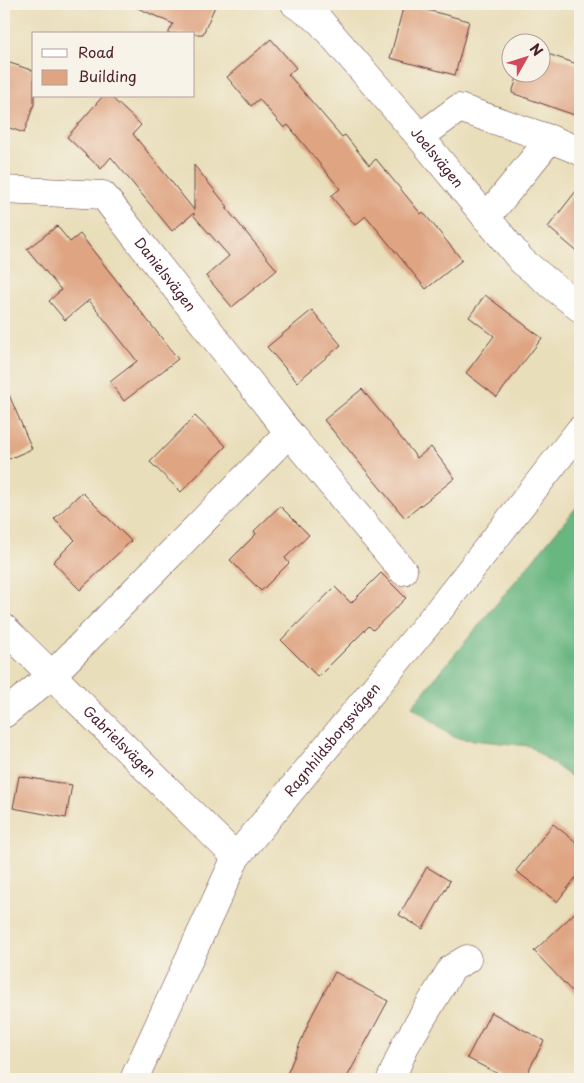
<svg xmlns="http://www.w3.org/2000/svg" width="584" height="1083" font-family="'Playpen Sans',sans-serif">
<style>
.forest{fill:#68b680;stroke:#596a56}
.building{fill:#dfa482}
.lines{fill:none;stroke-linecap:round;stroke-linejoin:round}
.minor-casing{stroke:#623c40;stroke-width:29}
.minor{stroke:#fff;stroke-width:28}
.labels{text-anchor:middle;stroke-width:4.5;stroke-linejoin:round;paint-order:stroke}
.street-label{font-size:14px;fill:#4a1f2b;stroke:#f7f3e8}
</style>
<rect width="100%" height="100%" fill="#f7f3e8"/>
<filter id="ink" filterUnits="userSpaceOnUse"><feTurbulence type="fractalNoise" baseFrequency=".02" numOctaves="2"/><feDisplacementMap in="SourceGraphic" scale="10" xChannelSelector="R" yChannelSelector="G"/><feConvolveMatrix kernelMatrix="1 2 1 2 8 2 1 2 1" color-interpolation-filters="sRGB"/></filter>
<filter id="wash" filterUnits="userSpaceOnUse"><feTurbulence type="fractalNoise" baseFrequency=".0096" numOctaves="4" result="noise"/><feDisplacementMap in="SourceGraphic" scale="20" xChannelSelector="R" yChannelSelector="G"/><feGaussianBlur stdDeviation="1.12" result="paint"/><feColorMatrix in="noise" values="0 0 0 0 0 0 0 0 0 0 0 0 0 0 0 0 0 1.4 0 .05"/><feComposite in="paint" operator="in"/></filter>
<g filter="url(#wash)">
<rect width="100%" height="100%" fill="#e9deba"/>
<path class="forest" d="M 580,503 L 580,783 L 529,746 L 455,738 L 412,706 Z"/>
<g id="blocks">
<path class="building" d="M 129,4 L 216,4 L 203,34 L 168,34 L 173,24 Z
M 404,4 L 469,21 L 455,75 L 390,58 Z
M 271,39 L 296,68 L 288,74 L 342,137 L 345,135 L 369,165 L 376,159 L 421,214 L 423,212 L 462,260 L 426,289 L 366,216 L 355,225 L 331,196 L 340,189 L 288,125 L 284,128 L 259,99 L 251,106 L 227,77 Z
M 542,52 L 580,65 L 580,117 L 512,93 L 519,72 L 542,72 Z
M 4,61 L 34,71 L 34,104 L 24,133 L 4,126 Z
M 103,96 L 110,96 L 141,125 L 133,134 L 194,210 L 194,165 L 228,207 L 226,208 L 277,270 L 232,307 L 206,276 L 229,256 L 194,216 L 194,213 L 172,231 L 111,157 L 101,169 L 67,137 Z
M 580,186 L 580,254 L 548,227 Z
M 57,226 L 70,242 L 80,234 L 178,359 L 124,401 L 110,382 L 137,361 L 89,300 L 65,320 L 49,301 L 61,290 L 27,249 Z
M 485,295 L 542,338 L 497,397 L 466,373 L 494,336 L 469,317 Z
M 312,310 L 341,345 L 297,382 L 267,347 Z
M 4,383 L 32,449 L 4,461 Z
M 362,389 L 417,458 L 431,447 L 455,478 L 405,518 L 324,420 Z
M 195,416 L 226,446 L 181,492 L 150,462 Z
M 82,492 L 131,541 L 80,590 L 53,562 L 75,540 L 54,519 Z
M 280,506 L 309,535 L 285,558 L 289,563 L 261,591 L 230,560 L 256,534 L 254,531 Z
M 381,573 L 406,598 L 373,630 L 369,626 L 318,677 L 281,640 L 335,587 L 351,603 Z
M 19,776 L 72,785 L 66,818 L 13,808 Z
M 553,824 L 580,845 L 580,872 L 557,902 L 516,871 Z
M 427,867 L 450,881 L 423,929 L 399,915 Z
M 580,908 L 580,1000 L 534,951 Z
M 335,972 L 388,1001 L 346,1079 L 285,1079 L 311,1017 Z
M 491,1012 L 544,1041 L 524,1079 L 508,1079 L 467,1058 Z"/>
</g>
</g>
<g filter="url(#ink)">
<use href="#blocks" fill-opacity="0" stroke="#623c40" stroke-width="1"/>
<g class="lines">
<defs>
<g id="minor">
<path id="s1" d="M 295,4 L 319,20 L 420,137 L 522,261 L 580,308"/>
<path d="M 420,137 L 459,108 L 550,139"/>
<path id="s2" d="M 4,190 L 103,195 L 289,433 L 52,675 L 4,714"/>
<path d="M 486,218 L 550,139 L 580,151"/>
<path d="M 289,433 L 403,571"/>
<path id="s3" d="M 4,628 L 236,857"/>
<path id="s4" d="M 134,1079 L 236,857 L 439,610 L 580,430"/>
<path d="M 391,1079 L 405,1046 L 452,968 L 467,959"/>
</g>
</defs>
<use href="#minor" class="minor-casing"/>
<use href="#minor" class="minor"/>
</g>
</g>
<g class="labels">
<g class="street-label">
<text dy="5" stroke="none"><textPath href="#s1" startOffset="210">Joelsvägen</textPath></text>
<text dy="5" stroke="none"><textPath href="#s2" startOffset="200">Danielsvägen</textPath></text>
<text dy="5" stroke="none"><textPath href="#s4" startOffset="396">Ragnhildsborgsvägen</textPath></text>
<text dy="5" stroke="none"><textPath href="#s3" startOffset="162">Gabrielsvägen</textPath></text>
</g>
</g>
<rect width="584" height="1083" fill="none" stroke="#f7f3e8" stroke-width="20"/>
<rect x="32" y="32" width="162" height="65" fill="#f7f3e8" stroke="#b29e9c"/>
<rect x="42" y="49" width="25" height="8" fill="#ffffff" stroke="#b29e9c"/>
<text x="78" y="58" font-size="15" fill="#4a1f2b">Road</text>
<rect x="42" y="70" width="25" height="15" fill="#dfa482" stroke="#b29e9c"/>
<text x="78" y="82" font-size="15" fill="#4a1f2b">Building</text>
<g transform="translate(526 58) rotate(51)"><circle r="24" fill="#f7f3e8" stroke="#b29e9c"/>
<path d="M0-4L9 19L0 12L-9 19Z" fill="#d1495b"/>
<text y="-8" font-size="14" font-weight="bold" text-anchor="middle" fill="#4a1f2b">N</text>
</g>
</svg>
